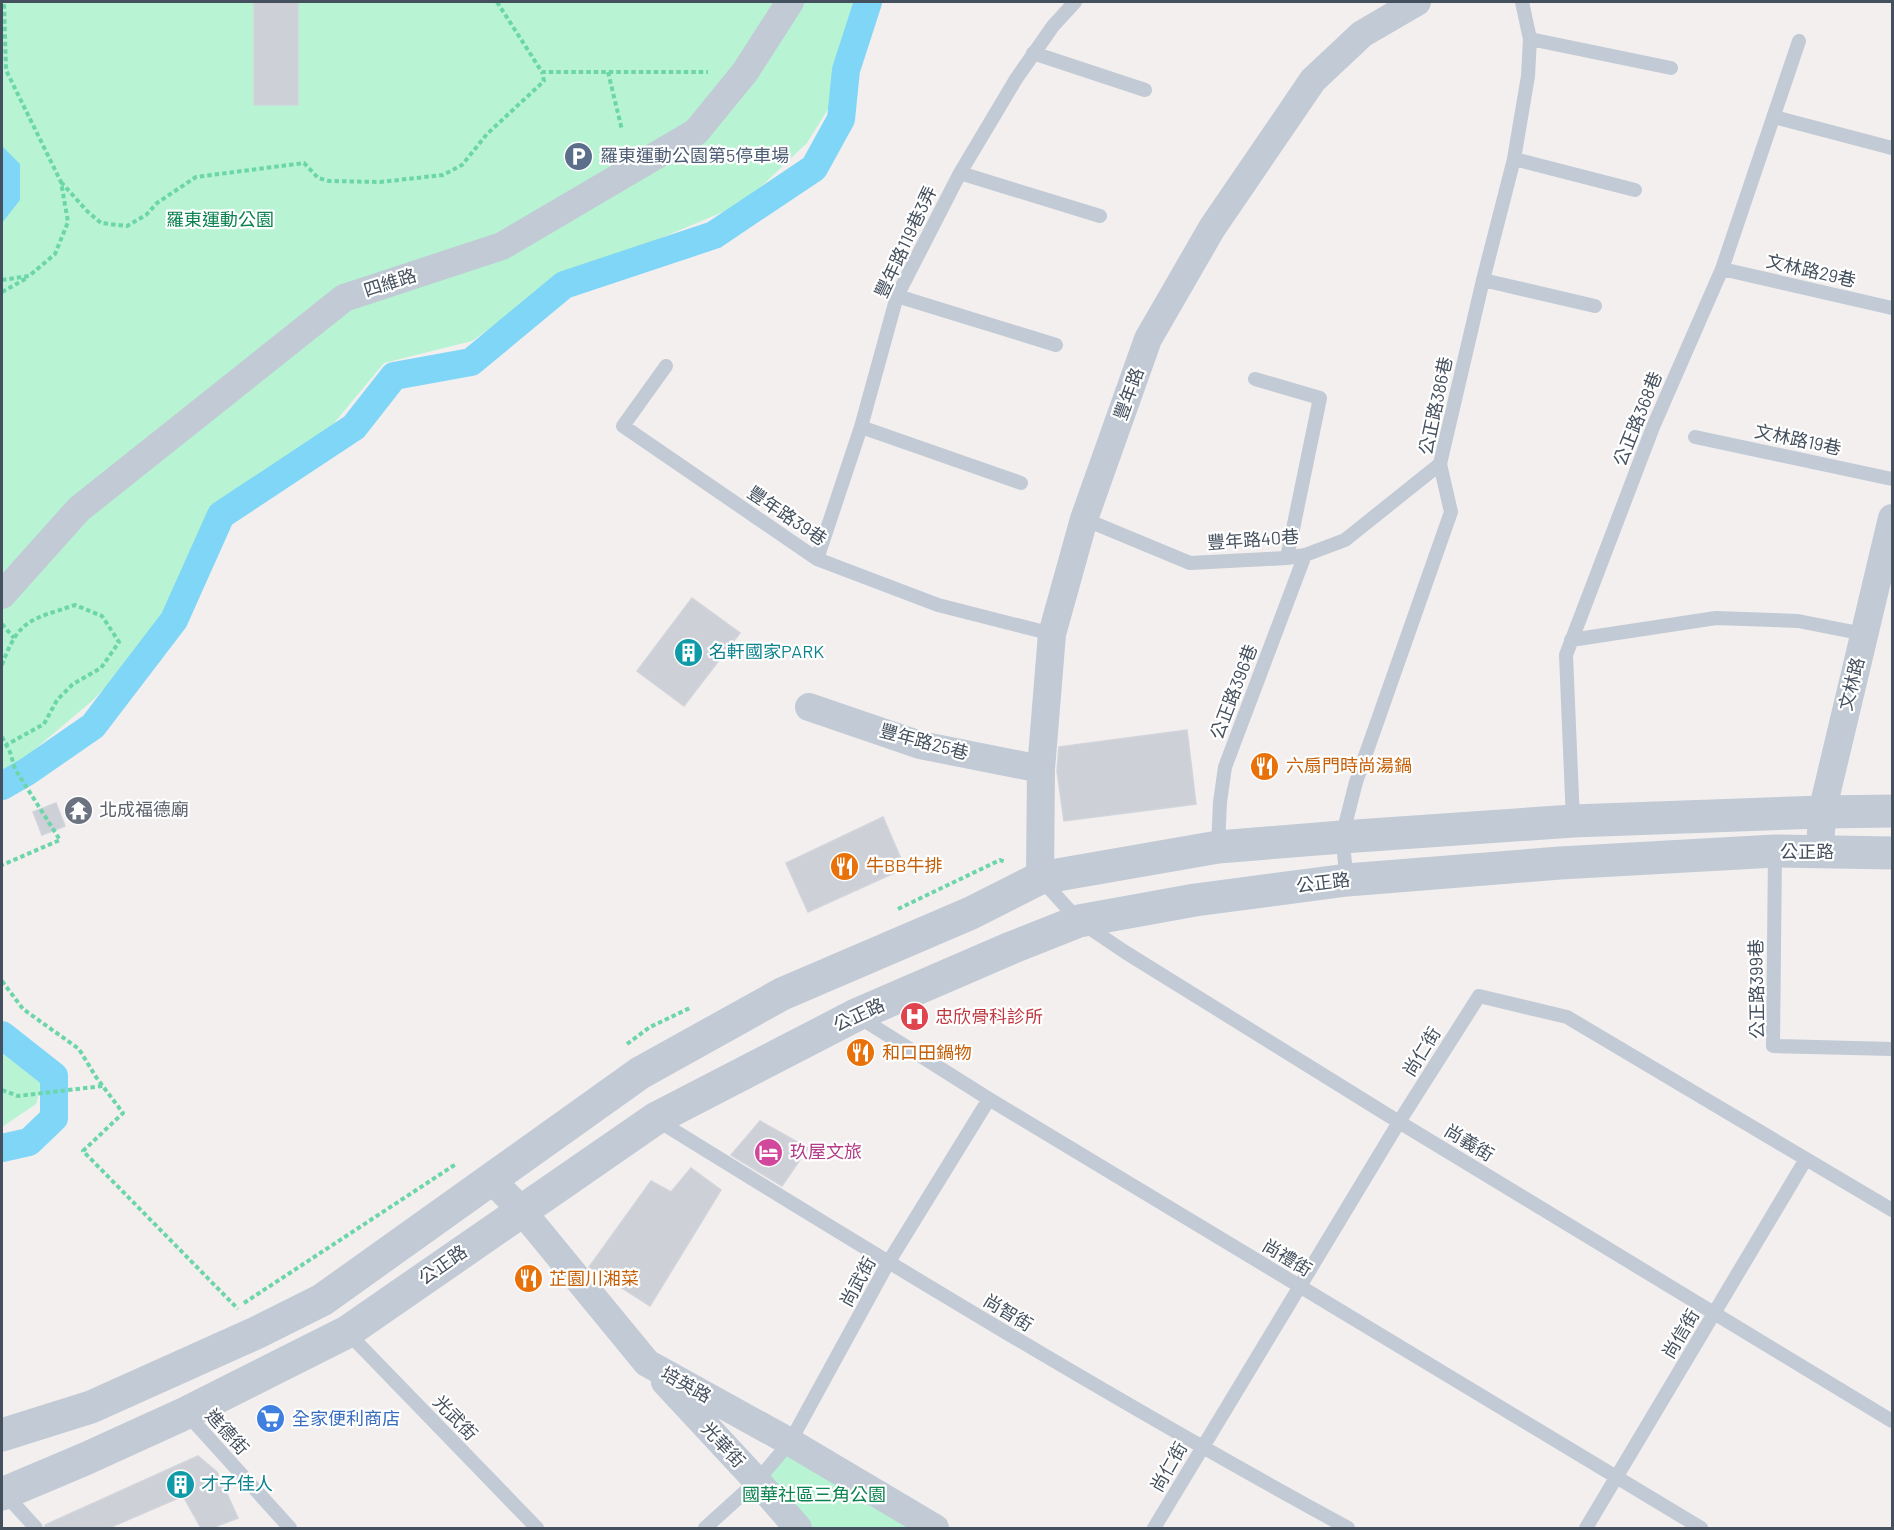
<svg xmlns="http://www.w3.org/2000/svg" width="1894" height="1530" font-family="Barlow,'Noto Sans TC',sans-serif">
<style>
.green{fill:#b8f4d3}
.water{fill:#80d6f6}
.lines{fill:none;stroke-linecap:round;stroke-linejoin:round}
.canal{stroke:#80d6f6;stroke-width:28}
.building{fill:#cdd0d7;stroke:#d2d4db;stroke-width:1.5}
.path{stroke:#6cd6a9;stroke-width:4;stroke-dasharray:4.5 3;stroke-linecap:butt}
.service{stroke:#c1cad5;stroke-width:14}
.minor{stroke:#c1cad5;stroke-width:28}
.tertiary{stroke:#c1cad5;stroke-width:33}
.labels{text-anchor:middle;stroke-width:4.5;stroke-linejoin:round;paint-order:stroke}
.service-label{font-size:18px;fill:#4e5e75;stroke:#fff;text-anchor:start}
.park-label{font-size:18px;fill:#0c8350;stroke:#fff}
.street-label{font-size:18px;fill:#45505e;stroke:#fff}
.culture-label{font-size:18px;fill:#0d838f;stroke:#fff;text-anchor:start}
.food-label{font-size:18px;fill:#c56008;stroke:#fff;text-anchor:start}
.worship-label{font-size:18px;fill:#5b616d;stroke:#fff;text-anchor:start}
.health-label{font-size:18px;fill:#be3a42;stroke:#fff;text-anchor:start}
.hotel-label{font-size:18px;fill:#b23c85;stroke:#fff;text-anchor:start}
.shop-label{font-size:18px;fill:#366cbe;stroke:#fff;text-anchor:start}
</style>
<rect width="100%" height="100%" fill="#f2efee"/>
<path class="green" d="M 2,2 L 873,2 L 857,62 L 807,143 L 744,203 L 552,284 L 472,341 L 384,363 L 310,452 L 215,530 L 157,635 L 92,701 L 2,777 Z
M 2,1051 L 25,1063 L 42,1082 L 36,1104 L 2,1127 Z
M 790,1442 L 935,1528 L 798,1528 L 757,1481 Z"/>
<path class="water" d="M 2,146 L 20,164 L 20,200 L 2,223 Z"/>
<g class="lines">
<path class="canal" d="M 2,786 L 28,771 L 93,726 L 174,620 L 221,515 L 354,427 L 394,376 L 471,362 L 564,285 L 714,235 L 814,168 L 841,119 L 846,70 L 868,2
M 2,1035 L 54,1076 L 54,1118 L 29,1142 L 2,1148"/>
</g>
<path class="building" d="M 254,2 L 298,2 L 298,105 L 254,105 Z
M 692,598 L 740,633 L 684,706 L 637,671 Z
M 1187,730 L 1196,804 L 1064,821 L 1057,771 L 1059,747 Z
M 56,803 L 65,826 L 42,835 L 33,812 Z
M 883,817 L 905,868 L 808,912 L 786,863 Z
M 760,1121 L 808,1148 L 782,1186 L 731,1155 Z
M 691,1168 L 721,1190 L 650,1306 L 589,1267 L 651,1181 L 671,1192 Z
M 198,1456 L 217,1472 L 238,1518 L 212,1528 L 201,1528 L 183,1496 L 109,1528 L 45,1528 L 45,1525 Z"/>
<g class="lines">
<path class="path" d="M 497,2 L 542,72 L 708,72
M 608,72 L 622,130
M 61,182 L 87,211 L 101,223 L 127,226 L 146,215 L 157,203 L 196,177 L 304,163 L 318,178 L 329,181 L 380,182 L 443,175 L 462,165 L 487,134 L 544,81 L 542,72
M 2,280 L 29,276 L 55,254 L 68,222 L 61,182 L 6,70 L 4,2
M 2,292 L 27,278
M 2,624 L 14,638
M 2,665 C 19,618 31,620 75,605 L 102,616 L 119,642 L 101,668 L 73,684 L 57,700 L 44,724 L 6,745
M 2,737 L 10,752 L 15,769 L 60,840 L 2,865
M 898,909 L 1000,860 L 1005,862
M 2,981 L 23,1009 L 79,1049 L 96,1077 L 123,1113 L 83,1151 L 238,1309
M 627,1044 L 650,1027 L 690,1008
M 2,1090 L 18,1096 L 103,1086
M 244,1303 L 456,1164"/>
<path class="service" d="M 1530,39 L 1671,68
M 1033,53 L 1145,90
M 1774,117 L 1892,148
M 1514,159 L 1635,190
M 960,173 L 1100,216
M 1722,269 L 1892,308
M 1483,280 L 1595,306
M 897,296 L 1056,345
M 666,366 L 623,426 L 817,559 L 938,605 L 1052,634
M 1255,379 L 1320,398 L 1287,558
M 861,427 L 1021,483
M 1695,437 L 1892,479
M 1084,519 L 1190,563 L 1287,558 L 1305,555 L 1345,540 L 1440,464
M 817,559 L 861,427 L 897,296 L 960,173 L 1016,79 L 1053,26 L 1075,2
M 1571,640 L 1716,618 L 1798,621 L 1864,634
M 1573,821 L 1566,655 L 1653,427 L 1722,269 L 1799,41
M 1218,847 L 1220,802 L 1225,767 L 1305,555
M 1775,851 L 1773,1046 L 1892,1049
M 1041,879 L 1079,921 L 1125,952 L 1399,1122 L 1892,1421
M 1347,880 L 1342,837 L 1356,782 L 1451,512 L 1440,464 L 1483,280 L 1514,159 L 1528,76 L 1530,39 L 1522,2
M 859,1017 L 989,1099 L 1701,1528
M 657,1120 C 885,1261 1113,1400 1348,1528
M 347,1332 L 537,1528
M 186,1413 L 290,1528
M 4,1493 L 36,1528
M 705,1528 L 757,1481 L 790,1442 L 888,1263 L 989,1099
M 1154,1528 L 1399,1122 L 1479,996 L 1567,1017 L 1892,1210
M 1586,1528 L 1806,1159"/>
<path class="minor" d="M 2,595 L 79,509 L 344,298 L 502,246 L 696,132 L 745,72 L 790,2
M 809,707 L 920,745 L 1041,769
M 1820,852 L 1822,812 L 1892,518
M 1040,878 L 1041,769 L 1052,634 L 1084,519 L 1148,339 L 1212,228 L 1313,80 L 1362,34 L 1417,2
M 491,1179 L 522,1211 L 647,1363 L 790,1442 L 935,1528
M 665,1382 L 757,1481 L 798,1528"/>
<path class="tertiary" d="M 2,1435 L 91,1407 L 258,1332 L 322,1300 L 640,1073 L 782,994 L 971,913 L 1040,878 L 1218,847 L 1342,837 L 1573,821 L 1822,812 L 1892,811
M 2,1494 L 85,1459 L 186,1413 L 347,1332 L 655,1119 L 856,1015 L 1011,948 L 1079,921 L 1195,900 L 1347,880 L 1560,863 L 1775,851 L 1892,853"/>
</g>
<defs>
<symbol id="parking-disc" viewBox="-11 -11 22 22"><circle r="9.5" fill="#5c6f8a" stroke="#fff"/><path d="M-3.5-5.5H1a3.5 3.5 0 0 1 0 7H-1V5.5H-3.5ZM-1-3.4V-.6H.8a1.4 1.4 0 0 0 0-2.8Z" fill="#fff"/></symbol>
<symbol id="building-disc" viewBox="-11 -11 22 22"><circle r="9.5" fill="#0f9aa8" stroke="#fff"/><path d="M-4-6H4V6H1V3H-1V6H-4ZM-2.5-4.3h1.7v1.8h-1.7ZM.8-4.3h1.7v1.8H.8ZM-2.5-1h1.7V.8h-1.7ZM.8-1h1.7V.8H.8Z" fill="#fff"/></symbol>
<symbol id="restaurant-disc" viewBox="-11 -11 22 22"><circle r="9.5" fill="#e8710a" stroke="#fff"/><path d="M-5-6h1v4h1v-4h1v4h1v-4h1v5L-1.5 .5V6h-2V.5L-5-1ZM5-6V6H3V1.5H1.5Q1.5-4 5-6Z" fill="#fff"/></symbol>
<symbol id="temple-disc" viewBox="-11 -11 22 22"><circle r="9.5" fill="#6b7280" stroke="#fff"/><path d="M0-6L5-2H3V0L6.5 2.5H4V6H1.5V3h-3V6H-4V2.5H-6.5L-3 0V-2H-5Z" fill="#fff"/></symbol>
<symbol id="hospital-disc" viewBox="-11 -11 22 22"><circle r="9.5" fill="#e0444e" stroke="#fff"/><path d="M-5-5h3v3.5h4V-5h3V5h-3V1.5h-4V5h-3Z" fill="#fff"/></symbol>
<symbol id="hotel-disc" viewBox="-11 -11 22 22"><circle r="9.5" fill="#d1479c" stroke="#fff"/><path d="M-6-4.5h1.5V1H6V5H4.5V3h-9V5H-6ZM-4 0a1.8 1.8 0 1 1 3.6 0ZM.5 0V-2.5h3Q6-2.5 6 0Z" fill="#fff"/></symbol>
<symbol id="supermarket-disc" viewBox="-11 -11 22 22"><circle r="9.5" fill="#3f7fe0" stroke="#fff"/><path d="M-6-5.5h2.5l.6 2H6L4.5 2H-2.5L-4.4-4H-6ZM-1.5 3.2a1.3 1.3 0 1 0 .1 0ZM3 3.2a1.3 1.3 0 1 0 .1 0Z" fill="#fff"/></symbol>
</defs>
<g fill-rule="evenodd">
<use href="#parking-disc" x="562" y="140" width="33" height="33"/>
<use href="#building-disc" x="672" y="636" width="33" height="33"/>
<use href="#restaurant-disc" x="1248" y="750" width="33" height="33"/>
<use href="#temple-disc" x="62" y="794" width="33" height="33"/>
<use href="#restaurant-disc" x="828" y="850" width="33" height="33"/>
<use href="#hospital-disc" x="898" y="1000" width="33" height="33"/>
<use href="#restaurant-disc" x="844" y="1036" width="33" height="33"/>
<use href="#hotel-disc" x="752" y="1136" width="33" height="33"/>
<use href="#restaurant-disc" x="512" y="1262" width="33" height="33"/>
<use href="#supermarket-disc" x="254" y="1402" width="33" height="33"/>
<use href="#building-disc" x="164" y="1468" width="33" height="33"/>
</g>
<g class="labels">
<g class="service-label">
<text x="600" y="162">羅東運動公園第5停車場</text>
</g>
<g class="park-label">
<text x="220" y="226">羅東運動公園</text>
<text x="814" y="1501">國華社區三角公園</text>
</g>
<g class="street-label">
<text transform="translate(906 242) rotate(-65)" y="6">豐年路119巷3弄</text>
<text transform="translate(1811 271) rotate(13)" y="6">文林路29巷</text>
<text transform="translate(390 283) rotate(-18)" y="6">四維路</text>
<text transform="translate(1129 394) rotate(-70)" y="6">豐年路</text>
<text transform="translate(1436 406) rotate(-78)" y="6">公正路386巷</text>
<text transform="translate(1638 419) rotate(-68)" y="6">公正路368巷</text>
<text transform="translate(1798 440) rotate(12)" y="6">文林路19巷</text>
<text transform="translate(787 516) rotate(34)" y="6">豐年路39巷</text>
<text transform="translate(1253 540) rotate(-4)" y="6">豐年路40巷</text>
<text transform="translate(1852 684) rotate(-76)" y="6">文林路</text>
<text transform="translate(1234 692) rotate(-69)" y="6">公正路396巷</text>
<text transform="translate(924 742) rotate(15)" y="6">豐年路25巷</text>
<text x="1807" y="858">公正路</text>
<text transform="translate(1323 883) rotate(-7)" y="6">公正路</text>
<text transform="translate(1757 989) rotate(-91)" y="6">公正路399巷</text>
<text transform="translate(859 1015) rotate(-25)" y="6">公正路</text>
<text transform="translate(1422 1052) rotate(-58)" y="6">尚仁街</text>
<text transform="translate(1469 1143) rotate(31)" y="6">尚義街</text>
<text transform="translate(1287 1258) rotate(31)" y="6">尚禮街</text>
<text transform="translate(443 1265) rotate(-35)" y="6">公正路</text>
<text transform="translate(858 1282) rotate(-61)" y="6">尚武街</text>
<text transform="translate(1008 1313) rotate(31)" y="6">尚智街</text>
<text transform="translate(1681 1334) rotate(-59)" y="6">尚信街</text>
<text transform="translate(686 1385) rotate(29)" y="6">培英路</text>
<text transform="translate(455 1418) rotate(46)" y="6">光武街</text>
<text transform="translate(227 1432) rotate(48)" y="6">進德街</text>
<text transform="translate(723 1445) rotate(47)" y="6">光華街</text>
<text transform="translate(1169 1467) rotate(-60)" y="6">尚仁街</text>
</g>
<g class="culture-label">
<text x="709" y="658">名軒國家PARK</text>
<text x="201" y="1490">才子佳人</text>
</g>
<g class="food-label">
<text x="1286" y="772">六扇門時尚湯鍋</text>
<text x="866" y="872">牛BB牛排</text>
<text x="882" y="1059">和口田鍋物</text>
<text x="549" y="1285">芷園川湘菜</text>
</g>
<g class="worship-label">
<text x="99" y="816">北成福德廟</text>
</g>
<g class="health-label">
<text x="935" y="1023">忠欣骨科診所</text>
</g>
<g class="hotel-label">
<text x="790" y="1158">玖屋文旅</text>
</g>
<g class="shop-label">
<text x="292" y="1425">全家便利商店</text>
</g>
</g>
<rect width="1894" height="1530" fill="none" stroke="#45505e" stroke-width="6"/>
</svg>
